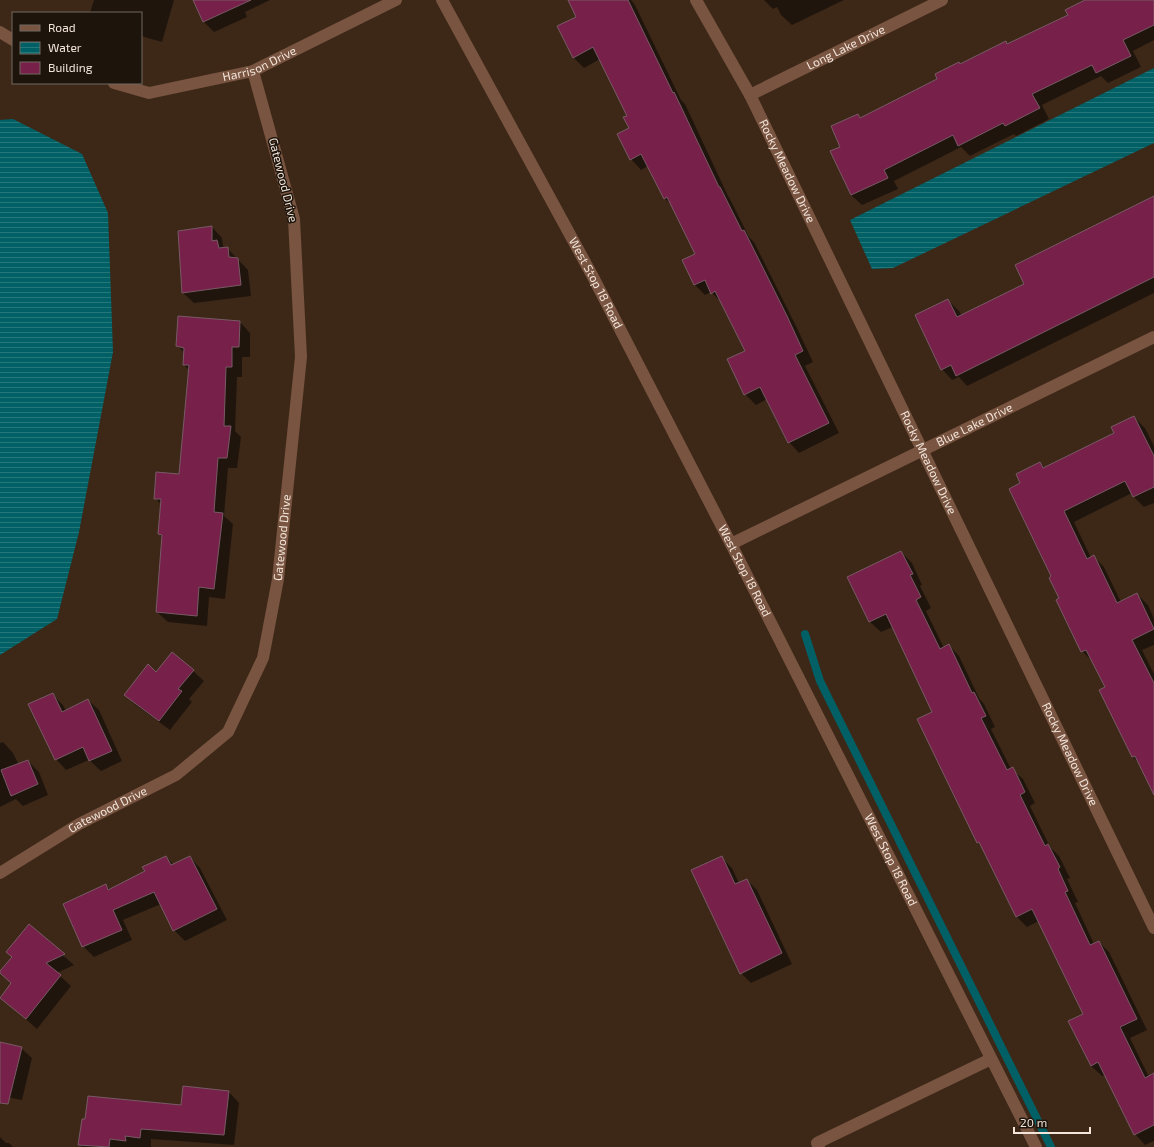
<svg xmlns="http://www.w3.org/2000/svg" width="1154" height="1147" font-family="'Exo 2',sans-serif">
<style>
.water{fill:url(#water-rules)}
.shadow{fill:#0007}
.lines{fill:none;stroke-linecap:round;stroke-linejoin:round}
.stream{stroke:#006065;stroke-width:8}
.building{fill:#76204a;stroke:#785a65}
.minor{stroke:#785441;stroke-width:12}
.labels{text-anchor:middle;stroke-width:3;stroke-linejoin:round;paint-order:stroke}
.street-label{font-size:12px;fill:#f3e5da;stroke:#1d140c}
</style>
<defs>
<pattern id="water-rules" width="6" height="5" patternUnits="userSpaceOnUse"><rect width="6" height="5" fill="#006065"/><path d="M0 2.5h6" fill="none" stroke="#26777a"/></pattern>
</defs>
<rect width="100%" height="100%" fill="#3d2818"/>
<path class="water" d="M 1154,68 L 1154,143 L 893,268 L 872,269 L 850,220 Z
M 13,119 L 82,154 L 108,213 L 113,352 L 79,532 L 57,619 L 0,655 L 0,120 Z"/>
<path class="shadow" d="M 94,0 L 174,0 L 162,42 L 141,36 L 141,13 L 90,13 Z
M 194,0 L 270,0 L 245,12 L 247,17 L 214,32 L 204,22 Z
M 569,0 L 631,0 L 635,5 L 681,100 L 685,104 L 728,196 L 730,199 L 749,237 L 754,242 L 797,328 L 813,362 L 805,366 L 839,433 L 799,453 L 789,442 L 767,399 L 756,405 L 745,394 L 746,351 L 723,304 L 711,292 L 705,295 L 695,285 L 696,255 L 673,206 L 664,198 L 648,166 L 641,170 L 631,159 L 630,129 L 628,116 L 600,59 L 584,68 L 573,57 L 578,17 Z
M 764,0 L 844,0 L 792,25 L 781,15 L 777,7 L 773,9 Z
M 1088,0 L 1154,0 L 1154,40 L 1133,51 L 1141,67 L 1108,83 L 1101,76 L 1042,105 L 1049,119 L 1016,136 L 1014,134 L 970,156 L 961,147 L 894,181 L 898,189 L 862,205 L 851,195 L 842,147 L 857,115 L 861,119 L 939,80 L 959,63 L 961,65 L 1069,16 Z
M 1154,204 L 1154,293 L 967,386 L 959,377 L 952,380 L 942,369 L 948,300 L 959,311 L 962,316 L 1025,284 Z
M 212,227 L 222,238 L 223,246 L 225,248 L 227,248 L 248,270 L 251,296 L 194,303 L 183,293 Z
M 240,322 L 250,333 L 250,357 L 242,357 L 242,377 L 237,377 L 235,431 L 241,437 L 237,468 L 228,468 L 224,516 L 233,524 L 225,599 L 209,597 L 207,626 L 168,622 L 157,612 L 162,537 L 159,534 L 162,505 L 155,498 L 180,476 L 190,371 L 184,365 L 184,353 L 178,346 Z
M 1134,417 L 1145,428 L 1154,446 L 1154,503 L 1144,507 L 1134,497 L 1132,493 L 1074,522 L 1091,558 L 1093,556 L 1104,567 L 1121,602 L 1137,594 L 1148,605 L 1154,619 L 1154,645 L 1142,650 L 1154,674 L 1154,792 L 1140,764 L 1133,757 L 1107,688 L 1093,662 L 1082,651 L 1060,599 L 1022,484 L 1040,463 L 1045,468 L 1116,434 Z
M 901,552 L 912,563 L 922,585 L 920,586 L 931,608 L 926,611 L 944,648 L 949,645 L 959,656 L 979,698 L 984,704 L 995,727 L 991,729 L 1011,769 L 1012,769 L 1023,779 L 1035,803 L 1030,806 L 1050,847 L 1059,856 L 1070,878 L 1067,879 L 1078,902 L 1075,903 L 1094,944 L 1099,942 L 1109,952 L 1147,1030 L 1130,1038 L 1149,1077 L 1154,1074 L 1154,1141 L 1145,1145 L 1135,1134 L 1106,1074 L 1102,1076 L 1091,1066 L 1084,1014 L 1039,921 L 1027,927 L 1017,917 L 981,845 L 978,842 L 933,713 L 893,627 L 881,632 L 870,622 L 849,577 Z
M 193,671 L 204,681 L 189,699 L 192,702 L 170,730 L 136,705 L 125,695 L 156,673 Z
M 53,695 L 63,705 L 66,711 L 88,700 L 99,710 L 122,761 L 101,771 L 89,760 L 66,770 L 56,759 Z
M 3,742 L 13,753 L 19,765 L 28,761 L 39,772 L 48,795 L 23,806 L 16,799 L 0,807 L 0,743 Z
M 166,857 L 174,865 L 190,857 L 200,868 L 227,920 L 185,941 L 174,930 L 161,904 L 123,920 L 132,940 L 94,957 L 83,946 L 106,885 L 110,890 L 146,872 Z
M 721,857 L 732,868 L 739,883 L 747,880 L 757,890 L 792,964 L 751,983 L 741,973 Z
M 29,926 L 74,965 L 57,973 L 71,986 L 37,1029 L 1,997 L 12,984 L 13,957 Z
M 0,1043 L 21,1048 L 32,1058 L 22,1100 L 0,1096 Z
M 229,1092 L 239,1103 L 234,1145 L 151,1139 L 151,1147 L 82,1147 L 79,1144 L 182,1106 Z
M 0,1137 L 6,1143 L 9,1143 L 13,1147 L 0,1147 Z"/>
<g class="lines">
<path class="stream" d="M 805,634 L 820,681 L 1051,1147"/>
</g>
<path class="building" d="M 193,0 L 251,0 L 203,22 Z
M 568,0 L 628,0 L 673,93 L 674,92 L 719,187 L 720,187 L 742,231 L 744,230 L 787,316 L 803,351 L 795,355 L 829,423 L 788,443 L 760,387 L 744,395 L 727,359 L 745,351 L 715,291 L 711,294 L 705,280 L 694,285 L 682,260 L 695,254 L 667,197 L 664,199 L 641,154 L 630,160 L 617,134 L 629,128 L 623,117 L 627,116 L 593,47 L 573,58 L 557,26 L 576,17 Z
M 1085,0 L 1154,0 L 1154,25 L 1123,40 L 1131,56 L 1096,73 L 1092,65 L 1032,94 L 1040,108 L 1005,126 L 1003,123 L 958,146 L 953,135 L 884,170 L 888,178 L 851,195 L 830,151 L 840,147 L 831,126 L 858,114 L 860,118 L 937,79 L 935,74 L 959,62 L 960,64 L 1006,41 L 1007,44 L 1068,15 L 1065,10 Z
M 1154,196 L 1154,277 L 956,376 L 951,365 L 941,370 L 915,315 L 948,299 L 957,317 L 1024,284 L 1015,265 Z
M 212,226 L 212,241 L 217,240 L 219,248 L 228,247 L 229,257 L 238,258 L 241,285 L 182,293 L 178,231 Z
M 178,316 L 240,321 L 239,347 L 232,347 L 232,367 L 226,367 L 224,426 L 231,426 L 227,458 L 218,458 L 214,512 L 223,513 L 214,589 L 199,587 L 197,616 L 156,612 L 162,535 L 158,534 L 161,499 L 154,499 L 156,472 L 179,474 L 189,365 L 183,365 L 184,348 L 176,346 Z
M 1134,416 L 1154,456 L 1154,487 L 1133,497 L 1125,481 L 1064,511 L 1087,559 L 1094,555 L 1117,603 L 1137,593 L 1154,629 L 1132,640 L 1154,683 L 1154,795 L 1135,756 L 1132,757 L 1099,690 L 1105,687 L 1086,650 L 1081,652 L 1056,600 L 1059,598 L 1049,578 L 1051,576 L 1009,489 L 1020,483 L 1016,474 L 1040,462 L 1043,468 L 1114,433 L 1111,427 Z
M 901,551 L 913,574 L 910,575 L 921,597 L 916,600 L 940,649 L 949,644 L 972,693 L 974,692 L 986,716 L 981,718 L 1007,770 L 1013,767 L 1025,792 L 1020,795 L 1045,846 L 1048,844 L 1060,867 L 1058,869 L 1068,891 L 1065,892 L 1090,945 L 1099,941 L 1137,1019 L 1120,1027 L 1145,1078 L 1154,1073 L 1154,1125 L 1134,1135 L 1098,1062 L 1091,1066 L 1068,1021 L 1083,1014 L 1032,909 L 1016,917 L 979,842 L 977,843 L 917,719 L 932,712 L 886,614 L 869,622 L 847,577 Z
M 172,652 L 194,670 L 178,689 L 182,691 L 159,721 L 124,695 L 148,664 L 156,672 Z
M 53,693 L 62,712 L 88,699 L 112,751 L 89,761 L 83,747 L 55,760 L 28,704 Z
M 28,760 L 38,784 L 11,796 L 1,770 Z
M 166,856 L 171,865 L 190,856 L 217,909 L 173,931 L 154,892 L 113,910 L 122,930 L 82,947 L 63,904 L 106,884 L 108,890 L 145,871 L 142,867 Z
M 722,856 L 735,884 L 747,879 L 782,953 L 740,974 L 691,870 Z
M 29,924 L 65,954 L 46,963 L 61,975 L 26,1019 L 0,998 L 11,983 L 0,973 L 0,971 L 12,957 L 6,952 Z
M 0,1042 L 22,1047 L 8,1104 L 0,1103 Z
M 183,1086 L 229,1091 L 224,1135 L 141,1129 L 140,1138 L 125,1136 L 126,1141 L 110,1139 L 109,1147 L 78,1145 L 82,1119 L 85,1119 L 88,1096 L 181,1105 Z"/>
<g class="lines">
<g class="minor">
<path id="s1" d="M 442,0 L 592,275 L 731,544 L 1036,1147"/>
<path id="s2" d="M 696,0 L 750,95 L 1154,928"/>
<path d="M 0,32 L 13,40"/>
<path id="s3" d="M 114,83 L 149,93 L 253,71 L 396,0"/>
<path id="s4" d="M 750,95 L 942,0"/>
<path id="s5" d="M 731,544 L 1154,337"/>
<path id="s6" d="M 0,873 L 79,824 L 176,775 L 228,732 L 263,658 L 278,579 L 301,357 L 294,219 L 253,71"/>
<path d="M 819,1147 L 817,1143 L 991,1059"/>
</g>
</g>
<g class="labels">
<g class="street-label">
<text dy="4" stroke="none"><textPath href="#s4" startOffset="107">Long Lake Drive</textPath></text>
<text dy="4" stroke="none"><textPath href="#s3" startOffset="151">Harrison Drive</textPath></text>
<text dy="4" stroke="none"><textPath href="#s2" startOffset="194">Rocky Meadow Drive</textPath></text>
<text transform="translate(283 180) rotate(76)" y="4">Gatewood Drive</text>
<text dy="4" stroke="none"><textPath href="#s1" startOffset="322">West Stop 18 Road</textPath></text>
<text dy="4" stroke="none"><textPath href="#s5" startOffset="271">Blue Lake Drive</textPath></text>
<text dy="4" stroke="none"><textPath href="#s2" startOffset="518">Rocky Meadow Drive</textPath></text>
<text dy="4" stroke="none"><textPath href="#s6" startOffset="473">Gatewood Drive</textPath></text>
<text dy="4" stroke="none"><textPath href="#s1" startOffset="646">West Stop 18 Road</textPath></text>
<text dy="4" stroke="none"><textPath href="#s2" startOffset="842">Rocky Meadow Drive</textPath></text>
<text dy="4" stroke="none"><textPath href="#s6" startOffset="125">Gatewood Drive</textPath></text>
<text dy="4" stroke="none"><textPath href="#s1" startOffset="970">West Stop 18 Road</textPath></text>
</g>
</g>
<rect x="12" y="12" width="130" height="72" fill="#1d140c" stroke="#73685e"/>
<rect x="20" y="25" width="20" height="6" fill="#785441" stroke="#73685e"/>
<text x="48" y="32" font-size="12" fill="#f3e5da">Road</text>
<rect x="20" y="42" width="20" height="12" fill="url(#water-rules)" stroke="#73685e"/>
<text x="48" y="52" font-size="12" fill="#f3e5da">Water</text>
<rect x="20" y="62" width="20" height="12" fill="#76204a" stroke="#73685e"/>
<text x="48" y="72" font-size="12" fill="#f3e5da">Building</text>
<path d="M1014 1127v6h76v-6" fill="none" stroke="#f3e5da" stroke-width="2"/>
<text x="1020" y="1127" font-size="12" fill="#f3e5da" stroke="#1d140c" stroke-width="3" paint-order="stroke">20 m</text>
</svg>
